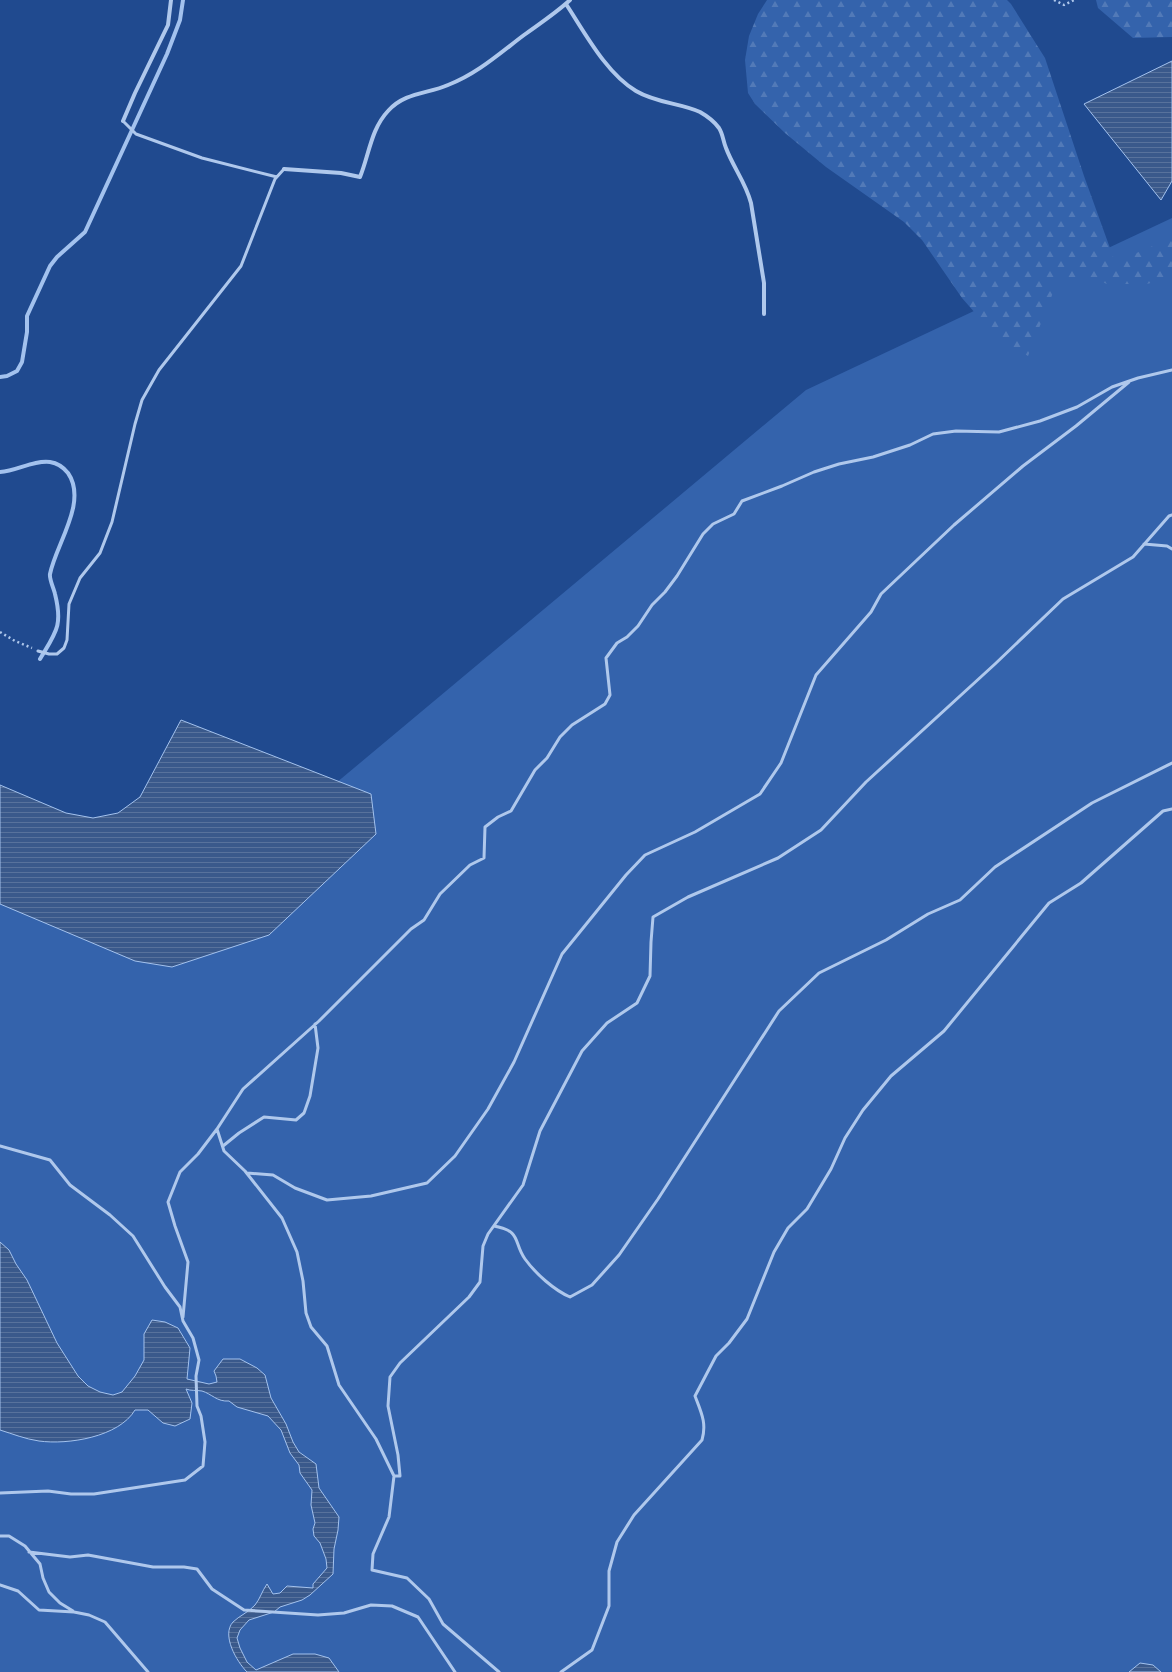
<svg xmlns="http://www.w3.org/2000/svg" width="1172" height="1672" font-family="Raleway,sans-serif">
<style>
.green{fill:#3463ac}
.forest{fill:url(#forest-firs)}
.water{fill:url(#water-rules);stroke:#a3c2ee}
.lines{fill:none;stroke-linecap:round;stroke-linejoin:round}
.stream{stroke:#a3c2ee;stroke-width:4}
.path{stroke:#afc8ec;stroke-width:2.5;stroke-dasharray:2 3;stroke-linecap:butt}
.service{stroke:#afc8ec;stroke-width:3}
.minor{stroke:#afc8ec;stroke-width:4}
</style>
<defs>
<pattern id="forest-firs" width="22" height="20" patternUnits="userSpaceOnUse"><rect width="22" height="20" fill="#3463ac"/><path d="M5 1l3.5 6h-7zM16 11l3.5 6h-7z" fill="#527ab8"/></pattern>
<pattern id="water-rules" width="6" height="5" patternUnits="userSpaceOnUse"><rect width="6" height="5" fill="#3a598b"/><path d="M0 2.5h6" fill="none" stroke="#58729c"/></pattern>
</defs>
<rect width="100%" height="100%" fill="#204a8f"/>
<path class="green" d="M 1172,218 L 1172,1672 L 0,1672 L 0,824 L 238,865 L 806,390 Z"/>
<path class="forest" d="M 767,0 L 1007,0 L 1011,4 L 1045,58 L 1084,176 L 1115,262 L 1172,238 L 1172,277 L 1147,284 L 1107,284 L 1095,279 L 1058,280 L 1028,356 L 1007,343 L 983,322 L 962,298 L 922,240 L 904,222 L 826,167 L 785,133 L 755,104 L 748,93 L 745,60 L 749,36 L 758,14 Z
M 1096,0 L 1172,0 L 1172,37 L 1133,38 L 1098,8 Z"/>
<path class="water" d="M 1172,61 L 1172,181 L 1161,200 L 1084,104 Z
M 181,720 L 371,794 L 376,834 L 269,935 L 172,967 L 135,961 L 0,904 L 0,785 L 66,813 L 93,818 L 118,813 L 140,797 Z
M 0,1242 L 9,1250 L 16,1264 L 27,1280 L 57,1343 L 78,1376 L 88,1386 L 100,1392 L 113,1395 L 122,1392 L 135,1376 L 144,1360 L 144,1334 L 152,1320 L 165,1322 L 178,1328 L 190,1348 L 187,1379 L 209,1384 L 217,1382 L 216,1376 L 214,1371 L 223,1359 L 240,1359 L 257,1368 L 265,1375 L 271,1398 L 286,1424 L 293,1442 L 299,1452 L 316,1464 L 319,1488 L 339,1517 L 338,1530 L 334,1549 L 333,1574 L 310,1595 L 302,1600 L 280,1607 L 274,1612 L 249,1620 L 240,1630 L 237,1638 L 240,1648 L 247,1662 L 256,1670 L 293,1654 L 315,1654 L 329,1658 L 339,1672 L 247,1672 C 237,1662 221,1635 233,1622 C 239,1616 249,1612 255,1605 C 260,1599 262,1591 267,1584 L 273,1594 L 280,1593 L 287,1586 L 313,1588 L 313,1584 L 327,1568 L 326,1559 L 320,1543 L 314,1536 L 313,1529 L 315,1523 L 311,1505 L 312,1490 L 300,1473 L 299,1465 L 290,1453 L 281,1430 L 268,1416 L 237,1407 L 229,1401 C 217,1402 212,1394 202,1391 C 196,1390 191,1391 186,1389 L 192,1403 L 190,1419 L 175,1426 L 163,1423 L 148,1410 L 135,1410 C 119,1437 68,1445 39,1441 C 25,1439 13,1434 0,1430 Z
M 1140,1663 L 1153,1665 L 1161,1672 L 1129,1672 Z"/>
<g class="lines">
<path class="stream" d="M 0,377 L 7,376 L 17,371 L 22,362 L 27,332 L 27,316 L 50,266 L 57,257 L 85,232 L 167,54 L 180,20 L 183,0
M 0,472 C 17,471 33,460 50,462 C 57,463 64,468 68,473 C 88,502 56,544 50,574 C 49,579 54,589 55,594 C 63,626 56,632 40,659"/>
<path class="path" d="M 1054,0 L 1064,5 L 1074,0
M 0,632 L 15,641 L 32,648"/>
<path class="service" d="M 123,121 L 136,134 L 202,158 L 277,177
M 1144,544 L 1167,546 L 1172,549
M 38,651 L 49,654 L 57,654 L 64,648 L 67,640 L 69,604 L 80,578 L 100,553 L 112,522 L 135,424 L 142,400 L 159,370 L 241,266 L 275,179 L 284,169
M 0,1146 L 50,1160 L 70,1185 L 110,1215 L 133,1236 L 165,1287 L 180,1307 L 183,1321 L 193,1338 L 199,1360 L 196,1376 L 197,1406 L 201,1416 L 205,1442 L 203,1466 L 185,1480 L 94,1494 L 71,1494 L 48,1491 L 0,1493
M 223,1146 L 239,1133 L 264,1117 L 296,1120 L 304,1113 L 310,1096 L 318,1048 L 315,1024
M 247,1173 L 273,1175 L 295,1188 L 327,1200 L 371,1196 L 427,1183 L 455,1156 L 488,1109 L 514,1062 L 562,954 L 626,875 L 645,855 L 695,832 L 760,794 L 781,763 L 816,675 L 871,612 L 881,594 L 954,525 L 1023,466 L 1076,426 L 1129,382
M 494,1226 C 522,1231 513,1242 525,1259 C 536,1274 554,1290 570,1297 L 592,1285 L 619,1255 L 658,1199 L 779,1011 L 819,973 L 886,940 L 928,914 L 960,900 L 995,867 L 1092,803 L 1172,763
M 183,1317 L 188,1262 L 175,1226 L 168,1202 L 180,1172 L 198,1154 L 217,1129
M 394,1476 L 400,1476 L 398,1455 L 388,1406 L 390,1377 L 400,1363 L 469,1297 L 480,1282 L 483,1246 L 488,1234 L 523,1185 L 540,1131 L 582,1051 L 607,1023 L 637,1003 L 650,976 L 651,942 L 653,917 L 688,897 L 778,858 L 821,830 L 866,782 L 995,664 L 1063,599 L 1133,557 L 1169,516 L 1172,515
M 0,1536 L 9,1536 L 25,1546 L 40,1564 L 43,1578 L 49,1592 L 60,1603 L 73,1611
M 29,1552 L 70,1557 L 88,1555 L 153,1567 L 184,1567 L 197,1569 L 212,1589 L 244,1610 L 318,1615 L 344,1613 L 371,1605 L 392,1606 L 418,1617 L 455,1672
M 0,1585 L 18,1591 L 39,1610 L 74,1612 L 89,1615 L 105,1622 L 148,1672
M 499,1672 L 443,1624 L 429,1599 L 407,1578 L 372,1570 L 373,1554 L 389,1517 L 394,1476 L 376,1439 L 339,1385 L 327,1346 L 311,1327 L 306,1313 L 303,1281 L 297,1252 L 282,1218 L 245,1171 L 224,1151 L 217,1129 L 243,1089 L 319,1021 L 411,929 L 424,920 L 440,894 L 470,865 L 484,858 L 485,827 L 498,817 L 511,811 L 535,770 L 547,758 L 560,737 L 572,725 L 605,704 L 610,695 L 606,658 L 617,643 L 627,637 L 638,626 L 652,605 L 665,592 L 677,576 L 703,534 L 713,524 L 734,514 L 742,501 L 782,486 L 814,472 L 839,464 L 873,457 L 910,445 L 933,434 L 956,431 L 999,432 L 1040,421 L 1077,407 L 1112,387 L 1138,378 L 1172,370
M 561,1672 L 592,1650 L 609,1606 L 609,1571 L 617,1542 L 634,1515 L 702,1440 C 707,1423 701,1412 695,1396 L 716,1356 L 729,1343 L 747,1319 L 774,1252 L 788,1228 L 807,1209 L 831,1169 L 845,1138 L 863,1110 L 891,1076 L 944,1031 L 1049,903 L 1081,883 L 1163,811 L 1172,809"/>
<path class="minor" d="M 566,4 C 585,33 606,73 636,91 C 656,103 680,103 700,112 C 707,116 714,121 719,128 C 723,134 723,141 726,148 C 733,167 746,183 751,203 L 764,283 L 764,314
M 123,121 L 135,93 L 168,25 L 171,0
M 284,169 L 341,173 L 360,177 C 369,155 371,129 388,111 C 405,92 428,94 448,85 C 477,74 500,53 524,35 C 539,24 556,13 570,0"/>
</g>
</svg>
